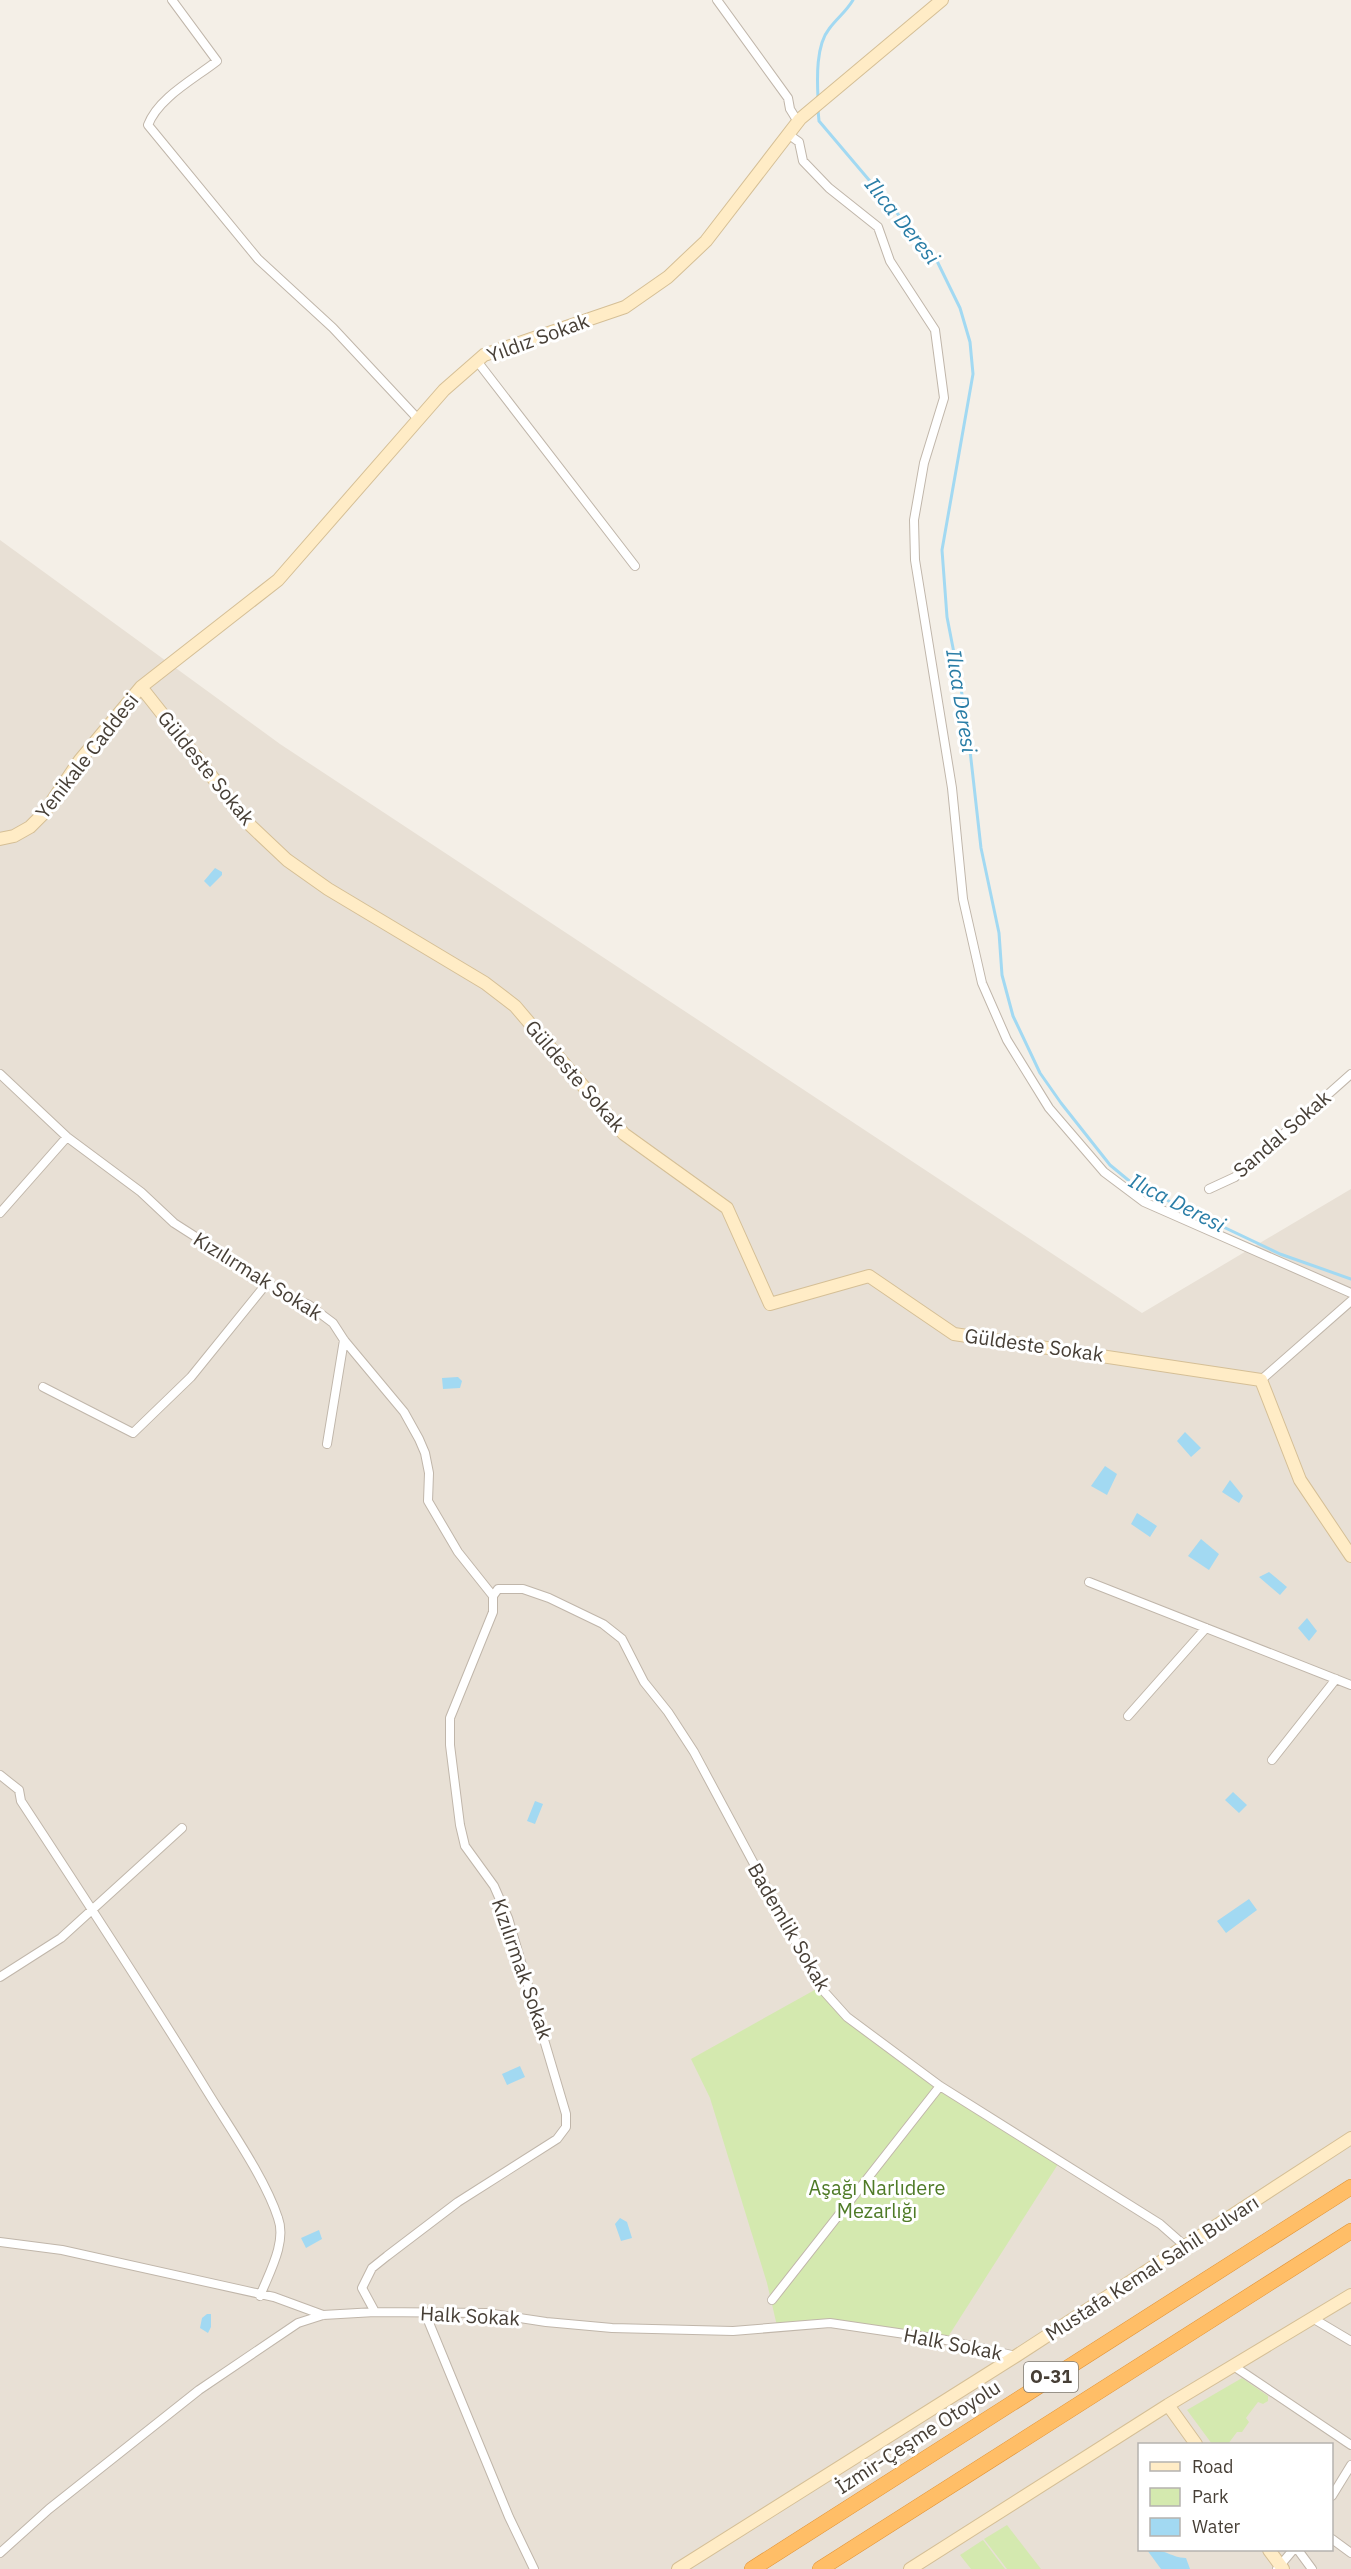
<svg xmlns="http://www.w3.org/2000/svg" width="1351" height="2569" font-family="'IBM Plex Sans',sans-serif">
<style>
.residential{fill:#e8e0d5;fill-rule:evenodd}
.green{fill:#d4e9af}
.water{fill:#a2d9f2}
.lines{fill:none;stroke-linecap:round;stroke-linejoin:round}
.stream{stroke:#a2d9f2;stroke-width:3}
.street-casing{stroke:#c0b6aa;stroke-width:10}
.secondary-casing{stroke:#d5bf96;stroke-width:14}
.highway-casing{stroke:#e19234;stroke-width:16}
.street{stroke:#fff;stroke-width:8}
.secondary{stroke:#ffecc6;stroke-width:12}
.highway{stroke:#ffbe67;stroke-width:15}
.labels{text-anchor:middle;stroke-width:6;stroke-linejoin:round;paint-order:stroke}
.shield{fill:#fff;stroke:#7e7972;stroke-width:1.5}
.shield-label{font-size:18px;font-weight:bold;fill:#473f36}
.street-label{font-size:20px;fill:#473f36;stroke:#fff}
.park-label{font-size:20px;fill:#4f7b27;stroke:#fff}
.water-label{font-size:21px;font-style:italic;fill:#297da6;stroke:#fff}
</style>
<rect width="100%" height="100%" fill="#f4efe7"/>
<path class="residential" d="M 0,540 L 280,744 L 1142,1313 L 1351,1189 L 1351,2569 L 0,2569 ZM 1140,2444 L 1332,2444 L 1332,2550 L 1140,2550 Z"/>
<path class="green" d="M 820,1987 C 886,2060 977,2108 1060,2161 L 946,2340 L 830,2323 L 777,2326 L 767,2283 L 710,2098 L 691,2059 Z
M 1242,2378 L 1268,2396 L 1268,2401 L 1263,2404 L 1258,2402 L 1246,2418 L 1249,2422 L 1242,2432 L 1237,2432 L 1228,2444 L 1212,2444 L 1187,2410 Z
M 1007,2525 L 1041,2569 L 1007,2569 L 984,2539 Z
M 983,2540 L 1005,2569 L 971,2569 L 960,2555 Z"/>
<path class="water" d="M 215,868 L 222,872 L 222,875 L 210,887 L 204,881 Z
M 458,1377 L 462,1381 L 460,1388 L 443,1389 L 442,1378 Z
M 1185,1432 L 1201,1448 L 1191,1457 L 1177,1441 Z
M 1105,1466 L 1117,1474 L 1107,1495 L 1091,1486 Z
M 1230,1480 L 1243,1496 L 1239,1503 L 1222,1492 Z
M 1137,1513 L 1157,1526 L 1150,1537 L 1131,1524 Z
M 1201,1539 L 1219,1554 L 1209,1570 L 1188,1556 Z
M 1269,1572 L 1287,1587 L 1280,1595 L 1259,1577 Z
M 1307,1618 L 1317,1631 L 1309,1641 L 1298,1628 Z
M 1233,1792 L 1247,1805 L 1239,1813 L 1225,1800 Z
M 535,1801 L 543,1804 L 535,1824 L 527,1821 Z
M 1249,1899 L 1257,1910 L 1226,1933 L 1217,1921 Z
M 520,2066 L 525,2077 L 507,2085 L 502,2074 Z
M 620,2218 L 627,2222 L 632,2238 L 621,2241 L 615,2224 Z
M 319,2230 L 322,2239 L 306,2248 L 301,2238 Z
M 207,2314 L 211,2314 L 211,2327 L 208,2333 L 200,2328 L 202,2318 Z
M 1147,2550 C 1168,2549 1169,2557 1186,2558 L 1190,2569 L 1161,2569 Z"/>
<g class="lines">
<path class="stream" d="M 818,98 C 817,78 816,45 829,29 C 837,18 846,12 853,0
M 818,110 L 819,121 L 936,259 L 960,308 L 970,342 L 973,374 L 942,550 L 947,617 L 966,715 L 981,848 L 999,933 L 1002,975 L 1013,1016 L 1040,1073 L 1061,1103 L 1110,1165 L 1133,1184 L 1280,1254 L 1351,1279"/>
<defs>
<path id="street" d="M 172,0 L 217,61 C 194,79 158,98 148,125 L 258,259 L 333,328 L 418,419
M 717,0 L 788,98 L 790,109 L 798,122
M 788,134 L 799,142 L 803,161 L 829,188 L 878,227 L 890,261 L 935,330 L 944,398 L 924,463 L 914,520 L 915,560 L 952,788 L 963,899 L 982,983 L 1007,1040 L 1049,1108 L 1104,1172 L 1144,1202 L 1351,1293
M 477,361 L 635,566
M 0,1074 L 67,1137 L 141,1192 L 174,1223 L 285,1294 L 309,1305 L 333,1323 L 344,1340 L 404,1412 L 419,1439 L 425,1453 L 429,1473 L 428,1501 L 458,1552 L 493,1596 L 493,1612 L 450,1718 L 450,1745 L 460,1825 L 465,1846 L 494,1886 L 508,1918 L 566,2114 L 566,2127 L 557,2139 L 458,2202 L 387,2256 L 372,2268 L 362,2288 L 375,2312
M 1209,1189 L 1235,1177 L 1351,1074
M 0,1213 L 67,1137
M 1261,1380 L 1351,1301
M 43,1387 L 133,1433 L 191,1377 L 267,1283
M 327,1444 L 344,1340
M 1089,1582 L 1351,1685
M 493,1596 L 498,1589 L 523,1589 L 549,1598 L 603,1624 L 622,1639 L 644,1682 L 668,1712 L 694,1752 L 820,1987 L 847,2017 L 940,2086 L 1160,2224 L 1185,2246
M 1128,1716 L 1206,1628
M 1272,1760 L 1336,1679
M 0,1775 L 19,1790 L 21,1801 C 84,1897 147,1993 207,2091 C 229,2127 265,2178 278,2218 C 287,2242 269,2273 260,2296
M 0,1977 L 61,1938 L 182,1828
M 0,2242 L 62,2250 L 274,2297 L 323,2315
M 772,2300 L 940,2086
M 425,2313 L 509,2517 L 534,2569
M 1314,2319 L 1351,2341
M 1235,2367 L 1351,2445
M 1332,2496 L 1351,2465
M 1332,2539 L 1351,2553
M 1298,2550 L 1312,2569
M 0,2553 L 49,2509 L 199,2390 L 298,2323 L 323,2315 L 375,2312 L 487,2313 L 546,2322 L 612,2328 L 733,2331 L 830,2323 L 946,2340 L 1016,2356
M 1277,2569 L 1293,2550"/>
<path id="secondary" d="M 141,687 L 251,826 L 287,860 L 328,889 L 485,983 L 515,1006 L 624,1134 L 727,1208 L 770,1304 L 869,1276 L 954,1334 L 1261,1380 L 1300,1480 L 1351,1556
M 0,839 L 14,836 L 30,827 L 44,813 L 80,760 L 141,687 L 278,580 L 444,390 L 484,355 L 625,307 L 668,277 L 706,241 L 800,119 L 942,0
M 1168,2405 L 1196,2444
M 1269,2550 L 1283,2569
M 678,2569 L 1016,2356 L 1351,2138
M 910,2569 L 1168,2405 L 1351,2295"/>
<path id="highway" d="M 752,2569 L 1351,2187
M 820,2569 L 1351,2231"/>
</defs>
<use href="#street" class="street-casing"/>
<use href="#secondary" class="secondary-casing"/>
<use href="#highway" class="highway-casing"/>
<use href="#street" class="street"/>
<use href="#secondary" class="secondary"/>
<use href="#highway" class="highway"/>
</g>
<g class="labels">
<rect class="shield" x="1024" y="2362" width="54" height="30" rx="4.5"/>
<g class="shield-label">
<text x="1051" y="2383">O-31</text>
</g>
<g class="street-label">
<text transform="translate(538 338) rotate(-20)" y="7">Yıldız Sokak</text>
<text transform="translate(87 756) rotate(-52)" y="7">Yenikale Caddesi</text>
<text transform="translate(206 768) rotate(51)" y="7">Güldeste Sokak</text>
<text transform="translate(575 1076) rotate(49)" y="7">Güldeste Sokak</text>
<text transform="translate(1282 1134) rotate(-41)" y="7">Sandal Sokak</text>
<text transform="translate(258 1276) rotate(32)" y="7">Kızılırmak Sokak</text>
<text transform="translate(1034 1345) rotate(8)" y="7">Güldeste Sokak</text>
<text transform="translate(789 1927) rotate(60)" y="7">Bademlik Sokak</text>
<text transform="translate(522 1969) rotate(71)" y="7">Kızılırmak Sokak</text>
<text transform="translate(1152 2268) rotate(-33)" y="7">Mustafa Kemal Sahil Bulvarı</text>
<text transform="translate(470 2316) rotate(3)" y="7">Halk Sokak</text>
<text transform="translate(953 2344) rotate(11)" y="7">Halk Sokak</text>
<text transform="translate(918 2437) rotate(-33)" y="7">İzmir-Çeşme Otoyolu</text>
</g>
<g class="park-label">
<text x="877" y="2195">Aşağı Narlıdere<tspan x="877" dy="23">Mezarlığı</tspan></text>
</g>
<g class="water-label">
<text transform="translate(902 221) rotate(51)" y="7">Ilıca Deresi</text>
<text transform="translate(961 701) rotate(81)" y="7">Ilıca Deresi</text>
<text transform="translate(1177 1203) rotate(27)" y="7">Ilıca Deresi</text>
</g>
</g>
<rect x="1138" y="2443" width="195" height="108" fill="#ffffff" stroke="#b5b2af" stroke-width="1.5"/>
<rect x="1150" y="2462" width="30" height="9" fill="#ffecc6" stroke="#b5b2af" stroke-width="1.5"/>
<text x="1192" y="2473" font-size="18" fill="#473f36">Road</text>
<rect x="1150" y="2488" width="30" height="18" fill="#d4e9af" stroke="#b5b2af" stroke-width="1.5"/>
<text x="1192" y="2503" font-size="18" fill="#473f36">Park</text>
<rect x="1150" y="2518" width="30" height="18" fill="#a2d9f2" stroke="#b5b2af" stroke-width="1.5"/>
<text x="1192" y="2533" font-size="18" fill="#473f36">Water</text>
</svg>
